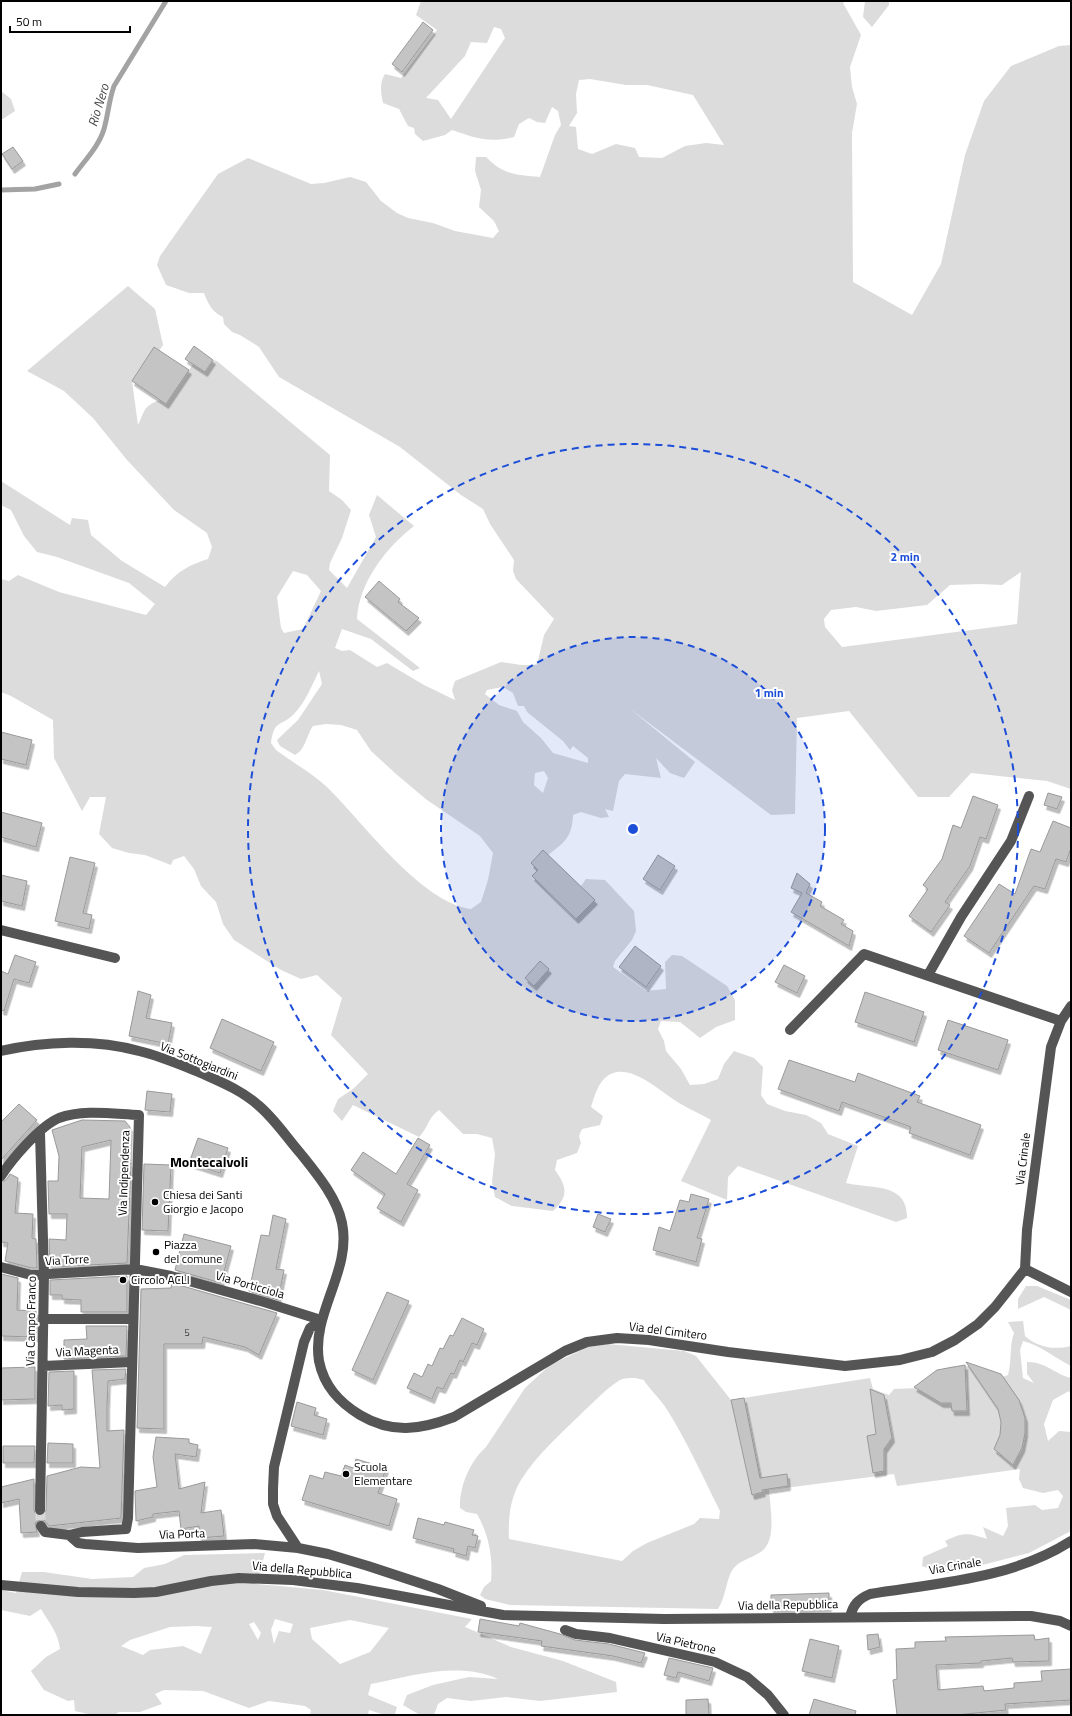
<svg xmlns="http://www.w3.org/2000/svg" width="1072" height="1716" font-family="'Titillium Web',sans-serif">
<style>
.green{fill:#dcdcdc;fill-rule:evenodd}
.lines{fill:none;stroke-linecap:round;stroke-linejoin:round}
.stream{stroke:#a3a3a3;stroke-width:5}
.building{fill:#c4c4c4;stroke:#999;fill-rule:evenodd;filter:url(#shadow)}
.minor-tunnel{stroke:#d9d9d9;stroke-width:10;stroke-dasharray:10 5;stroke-linecap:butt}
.minor{stroke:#555;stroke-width:10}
.ring{fill:none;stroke:#1d4ed8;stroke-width:2;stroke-dasharray:7 5}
.poi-dot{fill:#000;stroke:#fff;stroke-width:1.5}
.labels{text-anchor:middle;stroke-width:4;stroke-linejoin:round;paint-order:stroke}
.number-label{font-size:10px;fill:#313131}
.street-label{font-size:12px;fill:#000;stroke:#fff}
.poi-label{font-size:12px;fill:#000;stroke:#fff;text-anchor:start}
.water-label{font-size:13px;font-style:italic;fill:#444;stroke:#fff}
.quarter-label{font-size:14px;font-weight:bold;fill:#000;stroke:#fff}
.centre{fill:#1d4ed8;stroke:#fff;stroke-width:2}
.ring-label{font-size:12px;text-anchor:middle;font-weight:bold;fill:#1d4ed8;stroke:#fff;stroke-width:4;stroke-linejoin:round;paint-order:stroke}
</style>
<defs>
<filter id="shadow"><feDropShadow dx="2.5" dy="4.5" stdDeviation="0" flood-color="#0004"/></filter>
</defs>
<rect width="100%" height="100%" fill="#fff"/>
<path class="green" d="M 421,1 L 845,1 L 843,3 L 861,35 L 850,67 L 852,87 L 857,104 L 852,133 L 853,282 L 912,315 L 941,264 L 965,155 L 984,101 L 1011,66 L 1059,46 L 1071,45 L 1071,789 L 1047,781 L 971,773 L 949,797 L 918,797 L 849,711 L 797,718 L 795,814 L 771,815 L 629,708 L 695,762 L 684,778 L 670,773 L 656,758 L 661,778 L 625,774 L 619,781 L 613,811 L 605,809 L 609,817 L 601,818 L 581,812 L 573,815 C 572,837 565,842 548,855 L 543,850 L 531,863 L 538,870 L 532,877 L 576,919 L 595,900 L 581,886 L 586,879 L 605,880 L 634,911 L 636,931 L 632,940 L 615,961 L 613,967 L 646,991 L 666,989 L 665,962 L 672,955 L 682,956 L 727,986 L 735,1000 L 735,1020 L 716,1027 L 700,1038 L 680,1022 L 661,1021 L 658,1029 L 664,1041 L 666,1051 L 681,1069 L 690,1085 L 704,1084 L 718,1079 L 724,1064 L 734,1051 L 754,1058 L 763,1067 L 761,1095 L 767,1104 L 785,1111 L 806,1115 L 821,1123 L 828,1134 L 858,1146 L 846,1183 C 871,1189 908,1182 907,1218 L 896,1222 L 738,1166 L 728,1177 L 727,1200 L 681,1181 L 711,1120 C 697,1112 682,1106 670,1097 C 654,1086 623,1059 604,1079 C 597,1086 594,1098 591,1107 L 603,1116 L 600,1125 L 582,1129 L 579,1136 L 581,1143 L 577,1153 L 557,1160 L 555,1170 C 567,1187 569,1196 553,1211 L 512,1206 L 495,1197 L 492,1182 L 495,1154 L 492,1138 L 477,1134 L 463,1134 L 439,1110 C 427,1119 429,1127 419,1137 L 353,1105 L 342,1121 L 333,1111 L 338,1099 L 353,1089 L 368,1074 L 331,1035 L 342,998 L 317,975 L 301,979 L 281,970 L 234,940 L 223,924 L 216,902 L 201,886 L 194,869 L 184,856 L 173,860 L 171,865 L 145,855 L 129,853 L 112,848 L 99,834 L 106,797 L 90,797 L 82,811 L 54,758 L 53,720 L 11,696 L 1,692 L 1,579 L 9,581 L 18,575 L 59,592 L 146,615 L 155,604 L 129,583 L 57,557 L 37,552 L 24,536 L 11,510 L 1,505 L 1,481 L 70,525 L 72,518 L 88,520 L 91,535 L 122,561 L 165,587 C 176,572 191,564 208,559 L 212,547 L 207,533 L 174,510 L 127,460 L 93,418 L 64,391 L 27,371 L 128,286 L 155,309 L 163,345 L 159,351 L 154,348 L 132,381 L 138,425 C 145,411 143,406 160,400 L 166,404 L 193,364 L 213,360 L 217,361 L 330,455 L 329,491 L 342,500 L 351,510 L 342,538 L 330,563 L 329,570 L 347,588 L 376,537 L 369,515 L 377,495 L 414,526 C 386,548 359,582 357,619 L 420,668 L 413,671 L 371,639 L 342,629 L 335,648 L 342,651 L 350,650 L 377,667 L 387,663 L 424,685 L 455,700 L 452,690 L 455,681 L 501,662 L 521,665 L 537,665 L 544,635 L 554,619 L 516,579 L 513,571 L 514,560 L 490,524 L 483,509 L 461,495 L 400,447 L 279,377 L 259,347 L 240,335 L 232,332 L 224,324 L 223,317 C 213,313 208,304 204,293 L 189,293 L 166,285 L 157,265 L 160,256 L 218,174 L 248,158 L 311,184 L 324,183 L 350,177 L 366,182 L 381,201 L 397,213 L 408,218 L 433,223 L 455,231 L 493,238 L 499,231 L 494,221 L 479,207 L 481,190 L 475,171 L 476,157 L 486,157 C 504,175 516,175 540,177 L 555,135 L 561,125 L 558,111 L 552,107 L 545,123 L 537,122 L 529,118 L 519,124 L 514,137 C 489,143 475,138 452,130 L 445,135 L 423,141 L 415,134 L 414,128 L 408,126 L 399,109 L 383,103 C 381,93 379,83 385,74 L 401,78 L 437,30 L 416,15 ZM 494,27 L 501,29 L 505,38 L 451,119 L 438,100 L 426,98 L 465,56 L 471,42 L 487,43 ZM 590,79 L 626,85 L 647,85 L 693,95 L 724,145 L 706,143 L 685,146 L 662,158 L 639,157 L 635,148 L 616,144 L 592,154 L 578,149 L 576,127 L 569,126 L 577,113 L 576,94 L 579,80 ZM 293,571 L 307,575 L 321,591 L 303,629 L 284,633 L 281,628 L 277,597 ZM 1021,572 L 1017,624 L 842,647 L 825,627 L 824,619 L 831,610 L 856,607 L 876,611 L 927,605 L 950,585 L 980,584 L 1002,585 ZM 319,671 L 322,684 L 298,720 L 277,740 L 280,746 L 295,755 C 306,749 306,736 313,726 L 326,724 L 341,725 L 357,730 L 371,751 L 396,774 L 427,800 L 480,836 L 493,853 L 488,880 L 481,902 L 471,909 C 422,903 364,824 329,789 C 314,774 293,763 276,750 L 271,743 C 274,719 281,727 294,714 C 305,703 312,685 319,671 ZM 503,687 L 513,693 L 518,706 L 524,706 L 527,712 L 563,741 L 570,750 L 573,746 L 588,758 L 588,763 L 553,753 L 541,738 L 523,722 L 517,711 L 499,705 L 485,694 L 487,690 ZM 544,771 L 548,778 L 543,793 L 534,785 L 535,773 Z
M 865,1 L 889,1 L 889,5 L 872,27 L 863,17 Z
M 1,91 L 11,99 L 15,111 L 3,119 L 1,119 Z
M 1026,1286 L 1037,1286 L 1071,1300 L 1071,1310 L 1044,1297 L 1018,1309 L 1018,1299 Z
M 1023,1321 L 1025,1336 C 1039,1348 1054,1350 1071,1346 L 1071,1366 C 1055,1358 1040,1345 1023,1341 L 1020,1350 L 1023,1378 L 1034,1383 L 1027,1374 L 1027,1362 C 1044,1361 1055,1374 1071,1378 L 1071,1395 L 1069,1391 L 1053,1400 L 1044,1424 L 1048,1441 L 1059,1431 L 1071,1432 L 1071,1531 L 1029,1553 L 963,1570 L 944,1574 L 922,1566 L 923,1557 L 948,1546 L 945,1541 C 964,1532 968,1533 987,1539 L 983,1527 L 1003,1536 L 1008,1526 L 1006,1508 L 1035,1505 L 1042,1510 L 1058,1508 L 1063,1496 L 1058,1490 L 1043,1493 L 1023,1488 L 1019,1479 L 1020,1469 L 897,1486 L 894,1474 L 769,1490 C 770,1508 778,1543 759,1553 C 750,1559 740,1560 733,1569 C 726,1579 726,1597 718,1609 L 510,1605 L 485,1599 L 480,1595 L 484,1587 L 491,1581 C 493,1557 489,1535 477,1514 L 466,1512 L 460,1508 C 459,1487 470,1461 486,1447 L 525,1388 L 550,1365 L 588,1347 L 608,1344 L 684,1351 L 696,1356 L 731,1400 L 870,1378 L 873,1389 L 889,1395 L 894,1389 L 917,1388 C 940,1359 972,1362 1002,1377 L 1008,1375 C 1012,1361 1009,1347 1014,1333 L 1008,1322 ZM 635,1378 L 644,1380 C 645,1384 662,1401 666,1408 C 687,1441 703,1477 720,1511 L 719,1519 L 700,1518 L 694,1524 L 647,1543 L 633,1551 L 622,1561 L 509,1539 C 508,1519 510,1498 521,1480 C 537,1454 563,1432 585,1410 C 596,1400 607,1388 620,1380 C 624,1378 630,1378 635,1378 Z
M 265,1553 L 257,1584 L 323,1590 L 472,1619 L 465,1627 L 511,1647 L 563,1661 L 616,1682 L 617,1692 L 540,1701 L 506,1697 L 471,1701 L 447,1698 L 438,1704 L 434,1715 L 420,1715 L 403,1705 L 407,1695 L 433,1685 L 469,1677 L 498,1679 C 459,1661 411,1676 371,1684 L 368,1695 L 397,1707 L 395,1714 L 385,1715 L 369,1710 L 368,1715 L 310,1715 L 311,1710 L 305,1706 L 269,1701 L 249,1708 L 203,1691 L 164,1690 L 155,1694 L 162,1704 L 140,1712 L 119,1712 L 114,1715 L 92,1715 L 75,1711 L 74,1700 L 68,1701 L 44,1690 L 31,1671 L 46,1657 L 60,1649 C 58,1632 49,1623 41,1609 L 30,1616 L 1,1610 L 1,1590 L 16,1593 L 22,1572 L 44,1572 L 92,1579 L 133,1577 L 144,1568 L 165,1564 L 184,1555 ZM 275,1619 L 293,1624 L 290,1633 L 279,1631 L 274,1644 L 271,1630 ZM 350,1620 L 389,1628 L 370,1652 L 340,1664 L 312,1639 L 310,1628 ZM 254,1622 L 261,1633 L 258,1640 L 249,1624 ZM 196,1626 L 212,1627 L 201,1654 L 183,1646 L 150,1650 L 143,1655 L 121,1646 L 130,1640 L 170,1627 Z"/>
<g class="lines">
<path class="stream" d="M 75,174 C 85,160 99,146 104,129 C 108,115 109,100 114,86 L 166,1
M 1,190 L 35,189 L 59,184"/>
</g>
<path class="building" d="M 423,22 L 433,30 L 402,72 L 392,64 Z
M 13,147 L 23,161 L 12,169 L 2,154 Z
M 194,346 L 213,360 L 205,372 L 185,359 Z
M 154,347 L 189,370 L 166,404 L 132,381 Z
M 379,581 L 400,599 L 398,602 L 419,618 L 406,631 L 365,597 Z
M 1,732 L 32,740 L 26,765 L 1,759 Z
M 1048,793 L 1062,797 L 1057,809 L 1044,805 Z
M 973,796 L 998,805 L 986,839 L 980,837 L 970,866 L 945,902 L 950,905 L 931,932 L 909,916 L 928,889 L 923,885 L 942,859 L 953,825 L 961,828 Z
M 1,812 L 42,823 L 36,847 L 1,837 Z
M 1053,821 L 1071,828 L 1071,848 L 1066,862 L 1056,859 L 1045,889 L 1034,886 L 989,953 L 964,936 L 999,884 L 1015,894 L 1031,849 L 1040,852 Z
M 543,850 L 595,900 L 576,919 L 532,876 L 538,870 L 531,863 Z
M 658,855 L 675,866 L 660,890 L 643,879 Z
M 70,857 L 95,863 L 83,913 L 92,915 L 89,929 L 55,921 Z
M 797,873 L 810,884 L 806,893 L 822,902 L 820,906 L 844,920 L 841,924 L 853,931 L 849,946 L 791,912 L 802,893 L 791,888 Z
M 1,875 L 27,881 L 22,906 L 1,901 Z
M 635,946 L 661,966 L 646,987 L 619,967 Z
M 15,955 L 36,962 L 29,983 L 14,979 L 4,1011 L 1,1010 L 1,971 L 8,974 Z
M 540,961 L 549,969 L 534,986 L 525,978 Z
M 784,965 L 805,976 L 797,993 L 775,982 Z
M 138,991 L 151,995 L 146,1018 L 172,1023 L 168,1044 L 129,1036 Z
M 865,992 L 924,1012 L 914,1042 L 855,1022 Z
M 222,1019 L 274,1042 L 261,1071 L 210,1048 Z
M 948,1020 L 1008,1040 L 998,1070 L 938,1050 Z
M 789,1060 L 855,1082 L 858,1073 L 920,1096 L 917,1102 L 981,1125 L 970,1155 L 909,1133 L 911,1127 L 842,1102 L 839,1111 L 778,1089 Z
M 147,1091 L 172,1094 L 170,1112 L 145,1110 Z
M 19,1104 L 37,1120 L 1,1160 L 1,1122 Z
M 82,1120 L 125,1121 L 130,1127 L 129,1163 L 131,1163 L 127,1263 L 50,1267 L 49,1239 L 66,1240 L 67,1214 L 49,1214 L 48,1181 L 58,1181 L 59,1156 L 52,1130 ZM 111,1140 L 109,1199 L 80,1198 L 82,1147 Z
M 198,1138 L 228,1148 L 220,1173 L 189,1163 Z
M 418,1138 L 430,1145 L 407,1184 L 418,1190 L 401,1222 L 377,1208 L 385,1194 L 351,1170 L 363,1152 L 396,1174 Z
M 144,1164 L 171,1165 L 168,1231 L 142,1230 Z
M 10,1174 L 18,1178 L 15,1213 L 33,1214 L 32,1238 L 36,1239 L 37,1268 L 32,1268 L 5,1261 L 8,1243 L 1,1242 L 1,1182 L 6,1180 Z
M 691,1194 L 709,1199 L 697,1238 L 702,1239 L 696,1262 L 653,1250 L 659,1227 L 670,1231 L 680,1200 L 689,1202 Z
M 598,1214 L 611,1219 L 605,1232 L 593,1227 Z
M 273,1215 L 286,1219 L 276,1269 L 284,1270 L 278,1300 L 249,1291 L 261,1235 L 269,1236 Z
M 184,1234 L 231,1246 L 221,1283 L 175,1270 Z
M 1,1274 L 18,1278 L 17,1310 L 36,1311 L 36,1337 L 1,1336 Z
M 127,1276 L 127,1312 L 81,1312 L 81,1300 L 62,1299 L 62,1295 L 50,1295 L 50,1280 Z
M 172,1283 L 277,1313 L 259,1355 L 245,1347 L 203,1337 L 202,1344 L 164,1344 L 164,1429 L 137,1428 L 141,1289 L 171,1288 Z
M 387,1292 L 409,1301 L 373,1380 L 352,1370 Z
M 462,1318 L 484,1329 L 477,1345 L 472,1343 L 463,1362 L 460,1360 L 454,1374 L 451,1373 L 443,1389 L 437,1387 L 432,1399 L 407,1388 L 414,1373 L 422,1377 L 428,1364 L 432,1366 L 440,1348 L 443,1349 L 450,1335 L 453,1336 Z
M 86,1326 L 127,1326 L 126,1356 L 64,1359 L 64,1340 L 87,1339 Z
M 966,1362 L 1001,1374 L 1019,1400 L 1025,1418 L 1025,1433 L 1022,1448 L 1013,1465 L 994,1449 L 1000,1435 L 1001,1422 L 998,1409 Z
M 965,1365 L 967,1411 L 952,1411 L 951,1403 L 941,1403 L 914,1387 L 937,1370 Z
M 35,1367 L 35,1399 L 1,1400 L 1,1368 Z
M 126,1369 L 125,1379 L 108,1381 L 107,1406 L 107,1431 L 124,1430 L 121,1518 L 49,1526 L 44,1520 L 40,1520 L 35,1523 L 37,1532 L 21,1533 L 19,1499 L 1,1503 L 1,1487 L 34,1479 L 34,1510 L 36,1515 L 40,1516 L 43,1515 L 46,1510 L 47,1476 L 81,1467 L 100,1468 L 92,1370 Z
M 74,1371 L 74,1409 L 62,1410 L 62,1405 L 48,1406 L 49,1372 Z
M 870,1389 L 884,1395 L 892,1438 L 884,1449 L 884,1471 L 873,1473 L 867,1436 L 876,1434 Z
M 744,1398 L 760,1478 L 787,1474 L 788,1486 L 762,1490 L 763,1492 L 752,1495 L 731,1400 Z
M 297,1402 L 316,1408 L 314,1415 L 327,1419 L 323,1435 L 291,1426 Z
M 156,1437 L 189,1439 L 189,1443 L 198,1445 L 196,1457 L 175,1454 L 179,1489 L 205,1482 L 201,1513 L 221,1510 L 224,1536 L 199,1538 L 199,1526 L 181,1529 L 179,1511 L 153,1514 L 153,1517 L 136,1521 L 135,1491 L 157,1487 L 153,1457 Z
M 48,1443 L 73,1444 L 73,1463 L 47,1463 Z
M 3,1446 L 35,1446 L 34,1463 L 3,1463 Z
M 356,1459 L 386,1468 L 378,1493 L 397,1499 L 389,1526 L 302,1500 L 310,1475 L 323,1479 L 325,1472 L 341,1476 L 345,1465 L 353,1468 Z
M 418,1518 L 444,1525 L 445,1522 L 474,1530 L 472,1535 L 478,1536 L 475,1548 L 468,1546 L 466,1556 L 453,1552 L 454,1549 L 413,1538 Z
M 829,1593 L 829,1607 L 771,1610 L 771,1595 Z
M 480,1619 L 519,1626 L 520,1623 L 560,1634 L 575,1640 L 609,1644 L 645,1653 L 641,1663 L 613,1656 L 541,1646 L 542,1641 L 478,1632 Z
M 878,1634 L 880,1647 L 868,1650 L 867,1635 Z
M 1034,1635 L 1035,1640 L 1049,1638 L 1049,1661 L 1013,1662 L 1012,1658 L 981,1661 L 981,1663 L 936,1665 L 938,1690 L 983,1686 L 984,1691 L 1014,1688 L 1014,1683 L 1042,1681 L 1041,1671 L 1071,1669 L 1071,1700 L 1005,1704 L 1006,1710 L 956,1715 L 897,1715 L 893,1680 L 897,1679 L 896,1649 L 915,1648 L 915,1642 L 946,1641 L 945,1637 Z
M 810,1639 L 839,1646 L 832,1678 L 802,1671 Z
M 669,1658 L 713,1668 L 709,1681 L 678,1672 L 676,1678 L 664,1675 Z
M 708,1699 L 709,1715 L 686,1715 L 686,1700 Z
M 814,1699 L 856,1711 L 855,1715 L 809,1715 Z"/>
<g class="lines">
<path class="minor-tunnel" d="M 40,1510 L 41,1526"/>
<path class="minor" d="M 1,930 L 115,958
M 928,975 L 961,917 L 1011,841 L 1029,796
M 790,1030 L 864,954 L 1061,1021
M 1,1051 C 44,1041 96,1039 139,1051 C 160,1056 181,1065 201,1073 C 221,1082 241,1090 258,1105 C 274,1118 287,1138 301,1154 C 317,1174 337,1198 342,1223 C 352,1271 311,1313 319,1361 C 324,1386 339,1402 360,1415 C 392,1434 420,1430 454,1417 L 565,1351 L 587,1342 L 617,1338 L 649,1340 L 728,1352 L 845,1366 L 900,1360 L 932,1352 L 955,1340 L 978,1324 L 995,1307 L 1025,1269
M 40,1133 L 44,1275 L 40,1510
M 1,1176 C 12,1159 40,1126 59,1118 C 83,1109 114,1114 139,1115 L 128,1518 L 126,1529 L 82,1532 L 69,1535
M 1,1267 L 31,1275 L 135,1269 L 171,1276 L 264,1302 L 321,1320
M 1025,1269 L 1027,1230 L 1051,1047 L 1061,1021 L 1071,1006
M 1025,1269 L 1071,1292
M 44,1319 L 133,1319
M 43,1366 L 132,1362
M 41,1526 L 45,1532 L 69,1535 L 78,1543 L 85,1544 L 138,1548 L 254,1544 L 298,1548 L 328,1554 L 368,1566 L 438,1589 L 481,1606
M 298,1548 L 277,1516 L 273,1504 L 273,1489 L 274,1467 L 304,1342 L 310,1328 L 321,1320
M 1,1585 L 78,1592 L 134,1593 L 156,1592 L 211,1581 L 239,1578 L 293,1580 L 357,1588 L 503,1615 L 541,1616 L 664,1619 L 1031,1616 L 1060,1621 L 1071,1626
M 850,1617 C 853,1605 858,1599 870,1594 C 938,1583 1012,1579 1071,1541
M 565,1630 L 576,1634 L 610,1638 L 715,1662 L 747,1677 L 768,1695 L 784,1715"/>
</g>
<circle cx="633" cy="829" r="192" fill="#1d4ed8" fill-opacity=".12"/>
<g class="ring">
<circle cx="633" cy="829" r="192"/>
<circle cx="633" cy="829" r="385"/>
</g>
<g class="poi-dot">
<circle cx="155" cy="1202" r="4"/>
<circle cx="156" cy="1252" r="4"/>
<circle cx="123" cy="1280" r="4"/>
<circle cx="346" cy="1474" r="4"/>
</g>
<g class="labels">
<g class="number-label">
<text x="187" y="1336">5</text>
</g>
<g class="street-label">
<text transform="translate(199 1061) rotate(22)" y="4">Via Sottogiardini</text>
<text transform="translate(1023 1159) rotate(-83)" y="4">Via Crinale</text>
<text transform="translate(124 1173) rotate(-88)" y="4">Via Indipendenza</text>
<text transform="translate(67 1260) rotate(-3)" y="4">Via Torre</text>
<text transform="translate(250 1285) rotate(16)" y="4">Via Porticciola</text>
<text transform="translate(31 1321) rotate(-89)" y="4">Via Campo Franco</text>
<text transform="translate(668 1331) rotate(7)" y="4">Via del Cimitero</text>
<text transform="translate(87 1351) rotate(-3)" y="4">Via Magenta</text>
<text transform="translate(182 1534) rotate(-2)" y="4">Via Porta</text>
<text transform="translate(955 1566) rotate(-10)" y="4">Via Crinale</text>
<text transform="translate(302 1570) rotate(5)" y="4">Via della Repubblica</text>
<text transform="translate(788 1605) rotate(-1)" y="4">Via della Repubblica</text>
<text transform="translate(686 1643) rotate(13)" y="4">Via Pietrone</text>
</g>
<g class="poi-label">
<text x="163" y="1199">Chiesa dei Santi<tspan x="163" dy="14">Giorgio e Jacopo</tspan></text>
<text x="164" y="1249">Piazza<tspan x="164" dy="14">del comune</tspan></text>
<text x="131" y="1284">Circolo ACLI</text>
<text x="354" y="1471">Scuola<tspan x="354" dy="14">Elementare</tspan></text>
</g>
<g class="water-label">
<text transform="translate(98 105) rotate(-73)" y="5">Rio Nero</text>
</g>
<g class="quarter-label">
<text x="209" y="1167">Montecalvoli</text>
</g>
</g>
<circle cx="633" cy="829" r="6" class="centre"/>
<g class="ring-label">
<text x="905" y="561">2 min</text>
<text x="769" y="697">1 min</text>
</g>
<rect width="1072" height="1716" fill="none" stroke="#000000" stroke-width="4"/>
<path d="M10 26v6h120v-6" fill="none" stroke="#000000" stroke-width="2"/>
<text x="16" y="26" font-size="12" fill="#000000" stroke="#ffffff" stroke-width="3" paint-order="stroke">50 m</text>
</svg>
